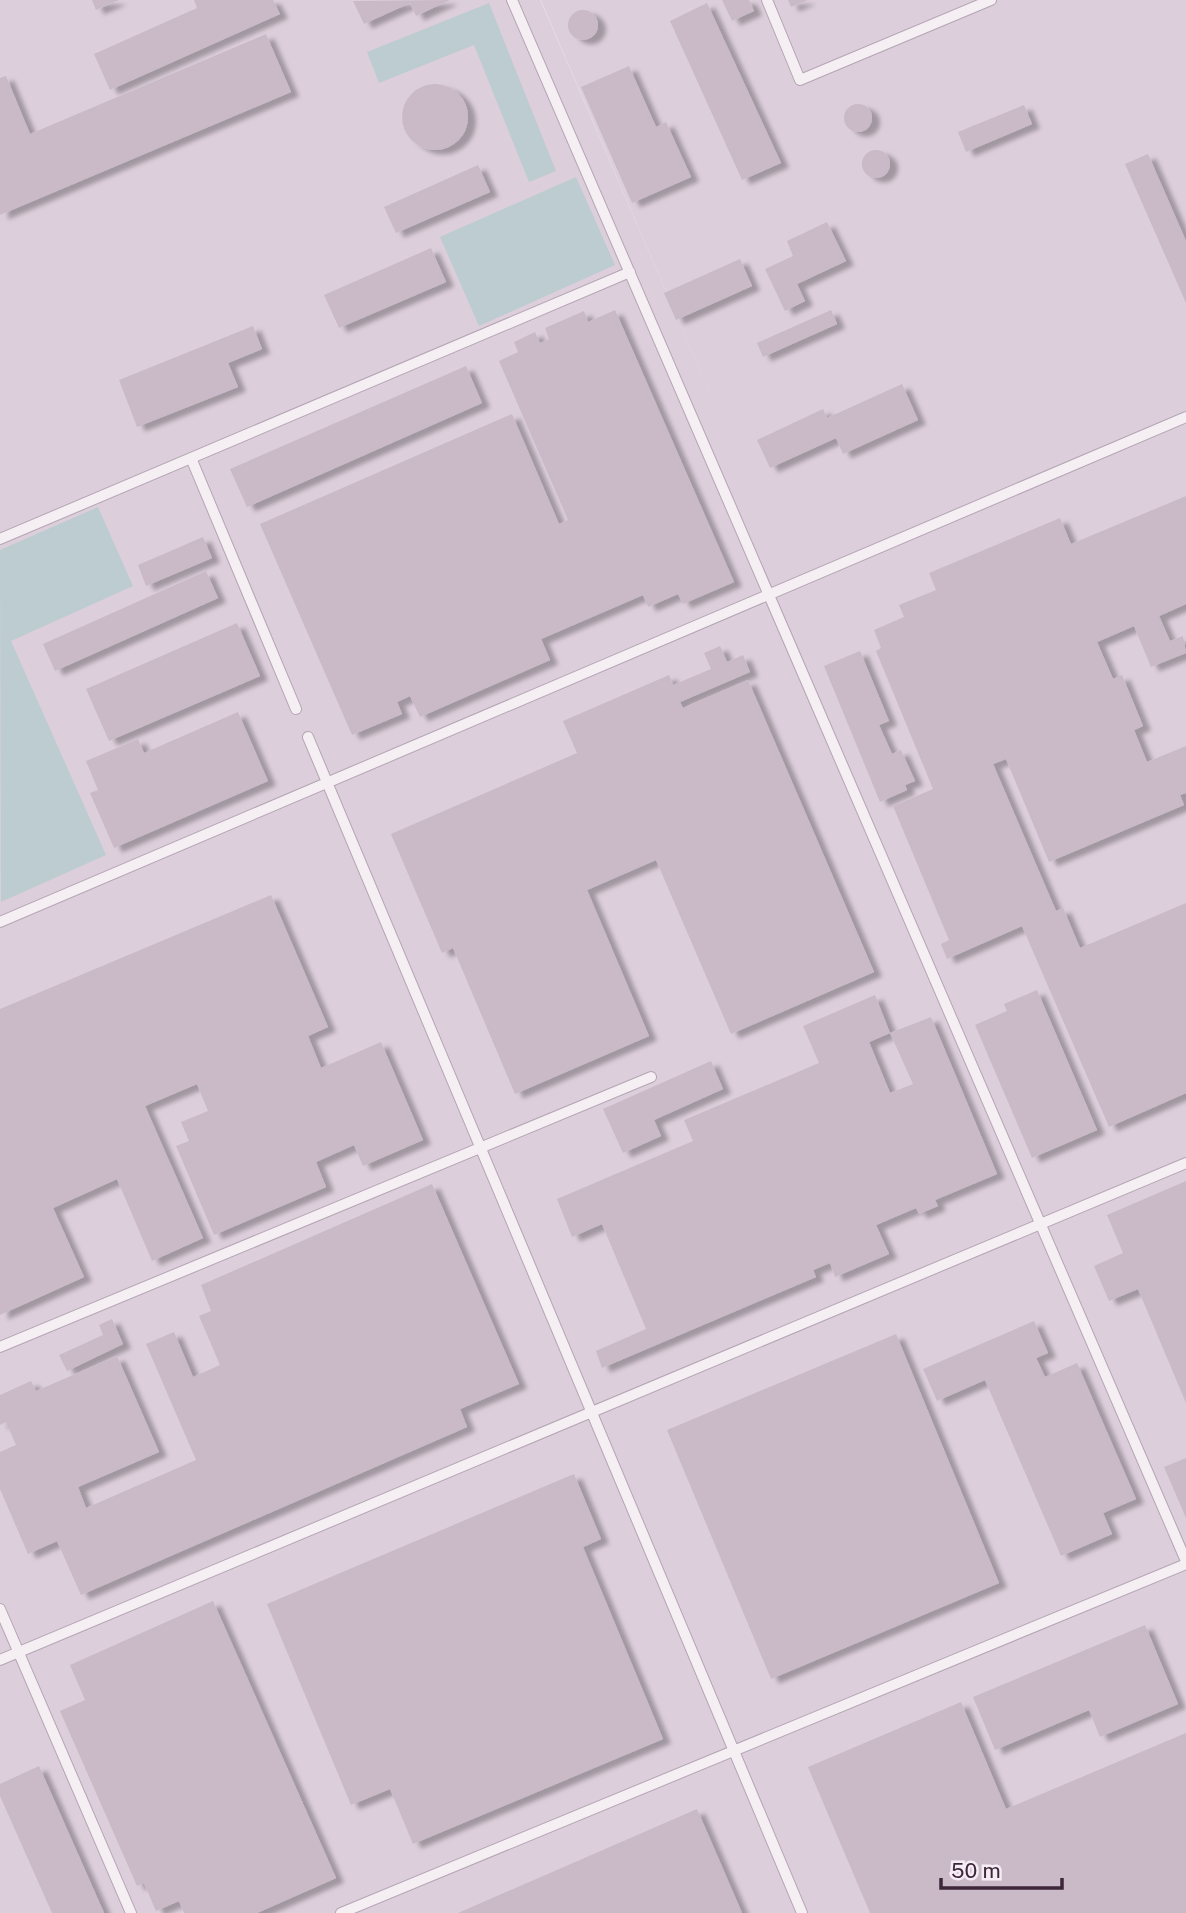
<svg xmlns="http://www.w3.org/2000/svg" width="1186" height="1913" font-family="'Public Sans',sans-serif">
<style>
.built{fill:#dccedb}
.green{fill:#bdccd1}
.building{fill:#cabac8;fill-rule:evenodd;filter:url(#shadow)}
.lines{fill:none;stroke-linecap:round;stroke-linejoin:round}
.lane-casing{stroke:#b4a5b3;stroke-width:12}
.lane{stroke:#f5eff4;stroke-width:10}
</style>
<defs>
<filter id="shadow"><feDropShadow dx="8" dy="4.5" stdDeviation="2" flood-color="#0004"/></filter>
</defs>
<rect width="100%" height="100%" fill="#e7dce6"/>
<path class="built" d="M 0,0 L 540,0 L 743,470 L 541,0 L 1186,0 L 1186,1913 L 0,1913 Z"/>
<path class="green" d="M 489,3 L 556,171 L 529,182 L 474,45 L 379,83 L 367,52 Z
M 576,177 L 615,265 L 479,326 L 440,237 Z
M 98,507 L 133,586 L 11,641 L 106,855 L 1,902 L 0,550 Z"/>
<path class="building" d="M 92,0 L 119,0 L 96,10 Z
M 194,0 L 273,0 L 280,14 L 110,90 L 94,54 L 197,8 Z
M 450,0 L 416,16 L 410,3 L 364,24 L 353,1 Z
M 722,0 L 749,0 L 754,11 L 732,21 Z
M 788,0 L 808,0 L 791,7 Z
M 707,3 L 781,163 L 742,180 L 670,21 Z
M568 25a15 15 0 1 1 30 0a15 15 0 1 1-30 0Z
M 266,34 L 291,92 L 0,215 L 0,78 L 6,76 L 30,134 Z
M 629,66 L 656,127 L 666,122 L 691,177 L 632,203 L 581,87 Z
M402 117a33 33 0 1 1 66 0a33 33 0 1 1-66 0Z
M844 118a14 14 0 1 1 28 0a14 14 0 1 1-28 0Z
M 1024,105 L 1032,124 L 966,152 L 958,132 Z
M862 164a14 14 0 1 1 28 0a14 14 0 1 1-28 0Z
M 1148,154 L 1186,241 L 1186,303 L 1125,164 Z
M 478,165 L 490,192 L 396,233 L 384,207 Z
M 827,222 L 846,261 L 797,284 L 805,301 L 785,311 L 765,269 L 793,256 L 787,241 Z
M 431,248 L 446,282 L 339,328 L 324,295 Z
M 740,259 L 752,286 L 676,320 L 664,293 Z
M 615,310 L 734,582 L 683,604 L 678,594 L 648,607 L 643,595 L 541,639 L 550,660 L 420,717 L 410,696 L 397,702 L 402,714 L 352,735 L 260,524 L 512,414 L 559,524 L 568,520 L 499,361 L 518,352 L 514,342 L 535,332 L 540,343 L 549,339 L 545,328 L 584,311 L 588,322 Z
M 831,310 L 837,324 L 763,357 L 757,343 Z
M 253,326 L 262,349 L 228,363 L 238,387 L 137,427 L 119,380 Z
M 466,366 L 482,403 L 247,507 L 230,469 Z
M 902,384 L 918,420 L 843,454 L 836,438 L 770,468 L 757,440 L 823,409 L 827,418 Z
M 1186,496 L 1186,604 L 1159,616 L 1170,641 L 1183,636 L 1186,653 L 1151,667 L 1134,626 L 1097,642 L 1113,679 L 1122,675 L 1143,726 L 1134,730 L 1147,762 L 1186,746 L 1186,793 L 1180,795 L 1184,805 L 1049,862 L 1006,759 L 993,764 L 1056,911 L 1063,908 L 1080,948 L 1186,903 L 1186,1093 L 1109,1127 L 1022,926 L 947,959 L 941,944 L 949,940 L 893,806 L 933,789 L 876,651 L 881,648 L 874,630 L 904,617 L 899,605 L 936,590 L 929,573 L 1060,518 L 1071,544 Z
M 203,537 L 212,558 L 146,586 L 138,565 Z
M 206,571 L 218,598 L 55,671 L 43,644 Z
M 237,623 L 260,676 L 109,741 L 86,689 Z
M 720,646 L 727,662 L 743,655 L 750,672 L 680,702 L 683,708 L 748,680 L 874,972 L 731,1034 L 656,860 L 587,890 L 649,1036 L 515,1094 L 453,948 L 442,953 L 391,834 L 577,753 L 563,721 L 669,675 L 673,685 L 711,669 L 704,653 Z
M 860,651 L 889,721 L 879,725 L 892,754 L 901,750 L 915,781 L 905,785 L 907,790 L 880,802 L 824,666 Z
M 238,712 L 268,781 L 114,848 L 90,793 L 98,790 L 86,761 L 138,739 L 144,753 Z
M 271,895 L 328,1027 L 308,1036 L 321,1068 L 381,1042 L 423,1140 L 363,1166 L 354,1145 L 316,1162 L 326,1187 L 214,1235 L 176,1146 L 189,1141 L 181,1122 L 208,1111 L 197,1084 L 145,1106 L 203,1238 L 152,1261 L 117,1179 L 53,1208 L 84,1277 L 0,1315 L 0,1009 Z
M 1037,990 L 1097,1130 L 1032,1158 L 975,1025 L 1007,1011 L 1004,1004 Z
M 875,995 L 890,1033 L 931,1017 L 997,1174 L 935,1200 L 938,1206 L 919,1214 L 916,1208 L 876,1225 L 889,1254 L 835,1277 L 830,1263 L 813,1270 L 816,1277 L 602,1368 L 596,1351 L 646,1329 L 602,1224 L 572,1237 L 557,1199 L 693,1141 L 684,1120 L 819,1063 L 803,1026 ZM 890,1033 L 913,1084 L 890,1093 L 869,1042 Z
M 711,1061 L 723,1089 L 654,1120 L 661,1136 L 623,1153 L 603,1109 Z
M 1186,1181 L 1186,1403 L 1138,1289 L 1109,1301 L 1094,1266 L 1123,1253 L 1107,1215 Z
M 432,1184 L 519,1384 L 460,1409 L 467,1427 L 81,1595 L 57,1541 L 28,1554 L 0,1489 L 0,1452 L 16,1445 L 6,1422 L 0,1425 L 0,1395 L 31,1381 L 36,1391 L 117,1356 L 159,1452 L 78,1487 L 86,1508 L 196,1460 L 146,1344 L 174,1332 L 193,1377 L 220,1365 L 199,1316 L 211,1311 L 201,1285 Z
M 112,1319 L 123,1344 L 67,1371 L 59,1355 L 103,1335 L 99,1325 Z
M 1034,1321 L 1048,1353 L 1036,1358 L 1045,1377 L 1077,1363 L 1136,1499 L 1103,1513 L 1112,1534 L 1061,1556 L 985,1380 L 937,1401 L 923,1369 Z
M 896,1334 L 999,1583 L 771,1679 L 667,1430 Z
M 1186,1458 L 1186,1518 L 1164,1467 Z
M 574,1474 L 601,1539 L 583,1547 L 663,1739 L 413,1844 L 390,1789 L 351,1805 L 267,1604 Z
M 213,1601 L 336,1878 L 257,1913 L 184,1913 L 179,1901 L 156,1911 L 144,1883 L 137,1886 L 60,1711 L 85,1700 L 70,1665 Z
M 1145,1625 L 1178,1704 L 1100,1737 L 1089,1710 L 995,1750 L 973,1697 Z
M 961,1702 L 1006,1809 L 1186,1733 L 1186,1913 L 870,1913 L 808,1767 Z
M 39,1766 L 104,1913 L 52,1913 L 0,1796 L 0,1784 Z
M 697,1809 L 742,1913 L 458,1913 Z"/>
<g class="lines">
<defs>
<path id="lane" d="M 512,0 L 1186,1561
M 767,0 L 800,80 L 991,0
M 191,458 L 296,709
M 0,539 L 630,272
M 308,737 L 802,1913
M 0,922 L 1186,417
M 0,1347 L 651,1077
M 0,1609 L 131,1913
M 0,1660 L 1186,1163
M 341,1913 L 1186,1564"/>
</defs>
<use href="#lane" class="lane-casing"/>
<use href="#lane" class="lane"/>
</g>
<path d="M941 1878v10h121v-10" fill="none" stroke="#3e263b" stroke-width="3.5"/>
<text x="951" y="1878" font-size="21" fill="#3e263b" stroke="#f5ecf4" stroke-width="5" paint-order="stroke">50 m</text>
</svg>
